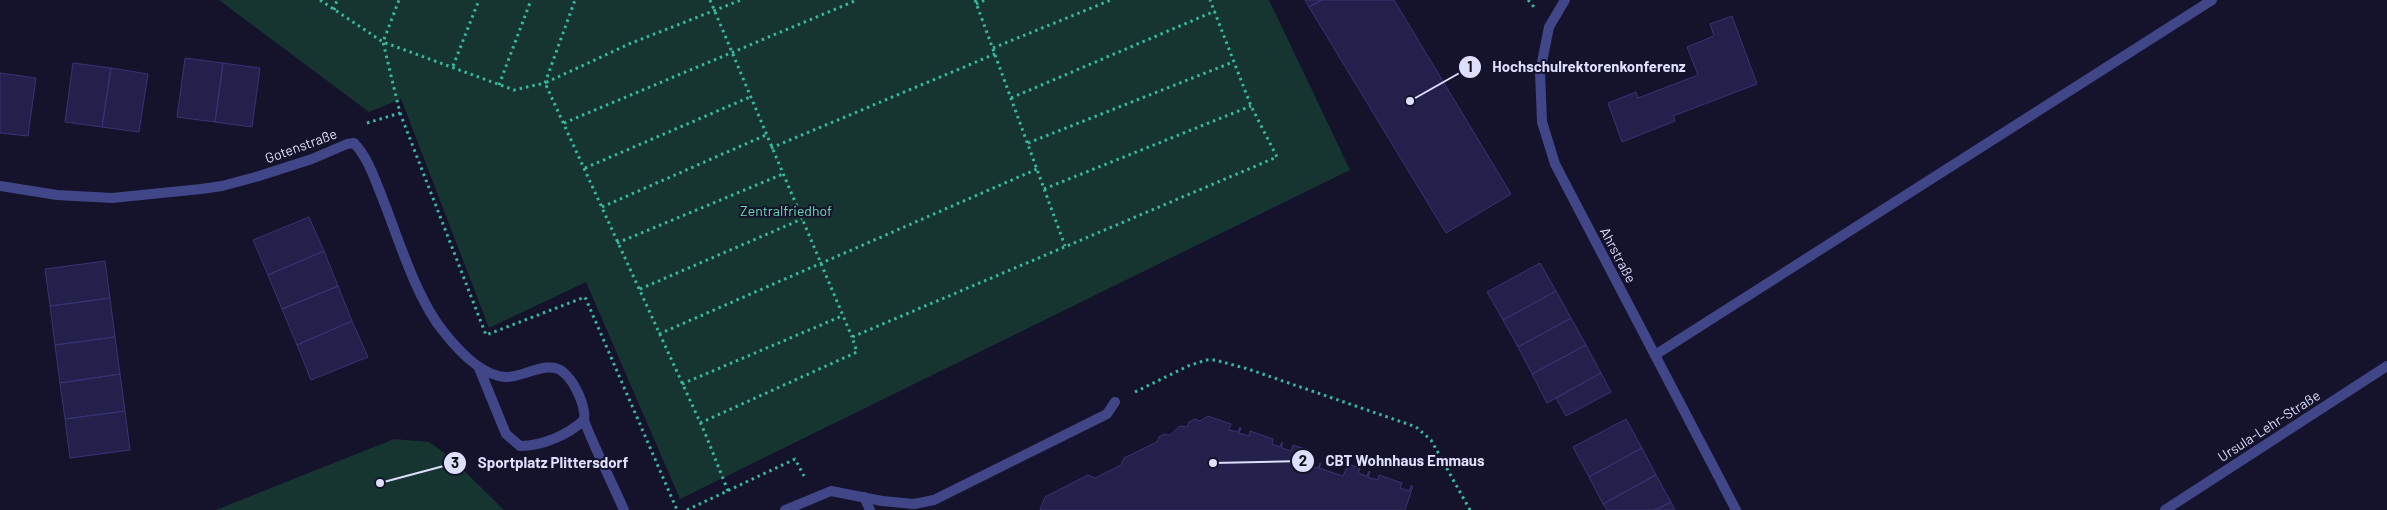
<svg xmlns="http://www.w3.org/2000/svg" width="2387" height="510" font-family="Barlow,sans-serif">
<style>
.green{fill:#163430}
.building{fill:#23204b;stroke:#383375}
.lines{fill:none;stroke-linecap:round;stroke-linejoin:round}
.path{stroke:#37b8a1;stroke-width:3;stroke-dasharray:2.5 4;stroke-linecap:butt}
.service{stroke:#404687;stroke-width:10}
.minor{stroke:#404687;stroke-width:10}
.labels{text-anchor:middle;stroke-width:4;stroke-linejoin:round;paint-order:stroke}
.street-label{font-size:14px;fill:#dedefd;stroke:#14132b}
.park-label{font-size:14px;fill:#6cdbb3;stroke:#14132b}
.leader{fill:none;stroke:#dedefd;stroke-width:2}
.callout-dot{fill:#dedefd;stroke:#14132b;stroke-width:2}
.mark-label{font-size:15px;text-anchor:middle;font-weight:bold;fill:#111}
.callout-label{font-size:15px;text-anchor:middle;font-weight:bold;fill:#dedefd;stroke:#14132b;stroke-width:4;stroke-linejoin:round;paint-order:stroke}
</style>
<rect width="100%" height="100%" fill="#14132b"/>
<path class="green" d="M 219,0 L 1269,0 L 1350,170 L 680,499 L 586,282 L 489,328 L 401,99 L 369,112 Z
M 394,439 L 429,442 L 450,457 L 504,510 L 216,510 Z"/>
<path class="building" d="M 1305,0 L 1322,0 L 1309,7 Z
M 1322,0 L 1394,0 L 1511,194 L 1446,233 L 1309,7 Z
M 1732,16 L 1757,84 L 1673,116 L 1675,121 L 1622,142 L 1608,103 L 1636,92 L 1638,98 L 1698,75 L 1687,47 L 1714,36 L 1710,24 Z
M 185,58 L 223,63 L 215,122 L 177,117 Z
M 73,63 L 111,68 L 102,127 L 65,122 Z
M 223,63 L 260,68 L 252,127 L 215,122 Z
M 111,68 L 148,74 L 139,132 L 102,127 Z
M 0,73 L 36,78 L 28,136 L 0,133 Z
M 309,217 L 324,251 L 268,275 L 253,240 Z
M 324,251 L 338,286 L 282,309 L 268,275 Z
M 105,261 L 110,298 L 50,306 L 45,269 Z
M 1540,263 L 1556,291 L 1503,320 L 1487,292 Z
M 338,286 L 352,321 L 297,345 L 282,309 Z
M 1556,291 L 1571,318 L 1518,347 L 1503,320 Z
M 110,298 L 115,337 L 55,345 L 50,306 Z
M 1571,318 L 1586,345 L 1532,374 L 1518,347 Z
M 352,321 L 368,357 L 311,380 L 297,345 Z
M 115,337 L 120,374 L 60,383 L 55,345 Z
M 1586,345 L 1601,373 L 1547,403 L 1532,374 Z
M 1601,373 L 1611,392 L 1566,416 L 1556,398 Z
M 120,374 L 125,411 L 65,419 L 60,383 Z
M 125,411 L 130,450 L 70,458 L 65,419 Z
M 1208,416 L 1231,424 L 1229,430 L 1238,432 L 1240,427 L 1241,428 L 1239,433 L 1249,436 L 1250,431 L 1273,439 L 1272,444 L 1280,447 L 1282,442 L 1282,448 L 1291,451 L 1293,445 L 1305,449 L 1301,462 L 1318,468 L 1320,463 L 1321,463 L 1319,468 L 1343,476 L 1348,464 L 1360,468 L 1358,473 L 1367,476 L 1369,471 L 1370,472 L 1368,477 L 1378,480 L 1379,475 L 1402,483 L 1400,488 L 1409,491 L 1411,486 L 1413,486 L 1405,510 L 1040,510 L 1045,497 L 1088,475 L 1095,478 L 1121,465 L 1124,458 L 1157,442 L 1159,437 L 1164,434 L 1170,435 L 1180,426 L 1187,427 L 1189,422 L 1195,419 L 1200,421 Z
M 1626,419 L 1642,448 L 1589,477 L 1573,447 Z
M 1642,448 L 1656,475 L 1603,504 L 1589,477 Z
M 1656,475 L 1671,502 L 1655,510 L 1607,510 L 1603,504 Z
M 1671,502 L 1675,510 L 1655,510 Z"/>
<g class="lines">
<path class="path" d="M 320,0 L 383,42 L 514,90 L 545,83 L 575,0
M 710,0 L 852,337
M 975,0 L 1065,246
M 1528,0 L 1534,7
M 976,4 L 985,0
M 334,10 L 337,0
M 993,48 L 1111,0
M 453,66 L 479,0
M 499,85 L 531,0
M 1011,98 L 1215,11
M 400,113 L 486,335 L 585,297 L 677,510
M 367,123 L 400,113 L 383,42 L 399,0
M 564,123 L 857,0
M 1028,143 L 1233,62
M 771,148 L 995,54
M 585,168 L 750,97
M 1044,189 L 1251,106
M 602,207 L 766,135
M 617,243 L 783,174
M 640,289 L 802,219
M 659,334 L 1037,169
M 682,384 L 842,316
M 1135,392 L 1188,366 L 1206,360 L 1215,360 L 1248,369 L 1402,422 L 1416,427 L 1431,440 L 1470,510
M 700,423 L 857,352 L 852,337 L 1277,157 L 1251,106 L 1210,0
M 728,491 L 705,433 L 545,83 L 629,44 L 741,0
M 687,510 L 795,459 L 804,476"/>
<path class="service" d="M 1655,355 L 2212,0
M 864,497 L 870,510
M 882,501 L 914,504 L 934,500 L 1107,414 L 1115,402
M 2165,510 L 2387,366"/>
<path class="minor" d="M 1565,0 L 1549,27 L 1540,72 L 1542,122 L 1555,164 L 1736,510
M 0,186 L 57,195 L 112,198 L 201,189 L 222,186 L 259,176 L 312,159 L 347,144 L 354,143 C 368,158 374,177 382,197 C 398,237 416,298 443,331 C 457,349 481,375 505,377 C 522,378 549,359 563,372 C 574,381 582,399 584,412 C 585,416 583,419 585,423 C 597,453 611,481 624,510
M 479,368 L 506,434 L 520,446 C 542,446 568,435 584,420
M 785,510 L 831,491 L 882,501"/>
</g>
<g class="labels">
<g class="street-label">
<text transform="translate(301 146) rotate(-20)" y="5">Gotenstraße</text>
<text transform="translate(1618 255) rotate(62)" y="5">Ahrstraße</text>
<text transform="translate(2269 426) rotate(-33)" y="5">Ursula-Lehr-Straße</text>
</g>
<g class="park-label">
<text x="786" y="216">Zentralfriedhof</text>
</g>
</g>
<path class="leader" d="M1410 101L1470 67M1213 463L1303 461M380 483L455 463"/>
<g class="callout-dot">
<circle cx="1410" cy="101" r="5"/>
<circle cx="1213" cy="463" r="5"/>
<circle cx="380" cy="483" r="5"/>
<circle cx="1470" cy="67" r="12"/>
<circle cx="1303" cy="461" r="12"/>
<circle cx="455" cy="463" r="12"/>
</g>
<g class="mark-label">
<text x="1470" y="72">1</text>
<text x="1303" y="466">2</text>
<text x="455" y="468">3</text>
</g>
<g class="callout-label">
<text x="1589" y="72">Hochschulrektorenkonferenz</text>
<text x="1405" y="466">CBT Wohnhaus Emmaus</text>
<text x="553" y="468">Sportplatz Plittersdorf</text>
</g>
</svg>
